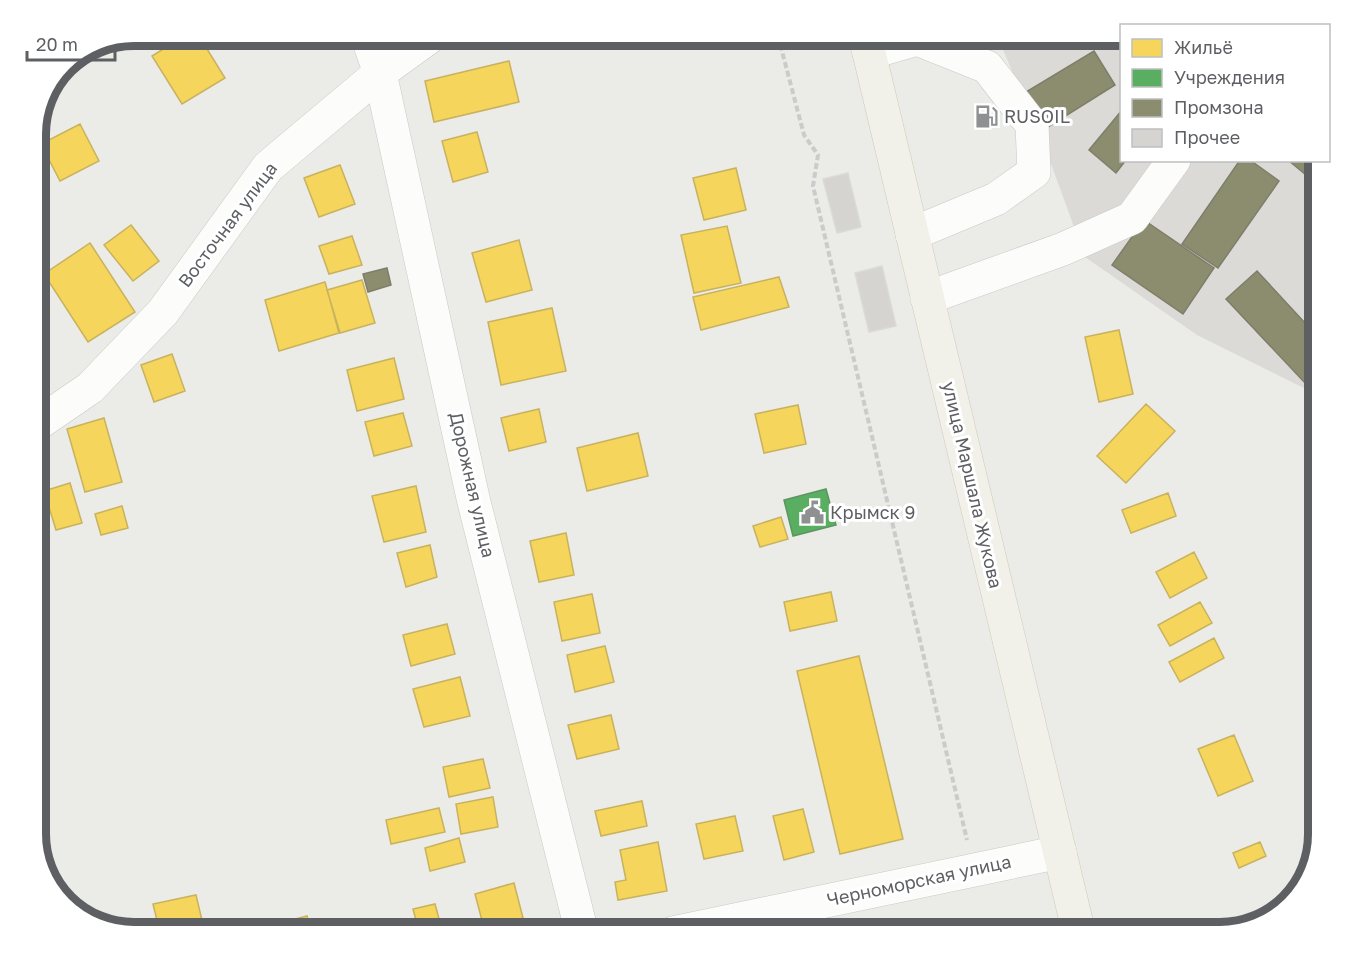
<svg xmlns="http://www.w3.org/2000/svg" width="1354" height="969" font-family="'Golos Text',sans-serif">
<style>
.industrial{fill:#dbdad7}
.homes{fill:#f6d55c;stroke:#c8b25e;stroke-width:1.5}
.public{fill:#5aae61;stroke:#5b9662;stroke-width:1.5}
.industry{fill:#8c8c6e;stroke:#7e7e6b;stroke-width:1.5}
.building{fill:#d5d4d1;stroke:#dadad6;stroke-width:1.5}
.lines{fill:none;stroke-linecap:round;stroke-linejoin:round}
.minor-casing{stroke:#c9c9c8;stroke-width:34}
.major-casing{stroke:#d0cbb8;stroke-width:34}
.path{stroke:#c9ccca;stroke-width:4;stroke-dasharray:6 3;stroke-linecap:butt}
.minor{stroke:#fcfcfb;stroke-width:33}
.major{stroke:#f1f0e9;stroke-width:33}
.labels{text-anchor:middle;stroke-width:6;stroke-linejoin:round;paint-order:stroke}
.poi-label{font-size:18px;fill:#5d5f63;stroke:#fff;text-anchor:start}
.street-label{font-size:18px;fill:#5d5f63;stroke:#fff}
.rim{fill:none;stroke:#5d5f63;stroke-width:8}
</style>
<rect width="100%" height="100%" fill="#ebebe7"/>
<path class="industrial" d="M 997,36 L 1121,36 L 1122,160 L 1318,161 L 1318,395 L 1197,335 L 1085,257 L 1046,150 Z"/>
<path class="homes" d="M 184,36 L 199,36 L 225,78 L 182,104 L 152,56 Z
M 509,61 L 519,102 L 434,122 L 425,81 Z
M 80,124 L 99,161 L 60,181 L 41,144 Z
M 477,132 L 488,172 L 453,182 L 442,141 Z
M 340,165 L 355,204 L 319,217 L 304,178 Z
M 736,168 L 746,210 L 704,220 L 693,178 Z
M 131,225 L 159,261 L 133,281 L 104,245 Z
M 727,226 L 741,283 L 694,293 L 681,235 Z
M 352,236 L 362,265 L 329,274 L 319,246 Z
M 519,240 L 532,290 L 486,302 L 472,253 Z
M 90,243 L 135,312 L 88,342 L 44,274 Z
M 779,277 L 789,307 L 701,330 L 693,297 Z
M 362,280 L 375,323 L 340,333 L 327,290 Z
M 325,282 L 339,333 L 279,351 L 265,300 Z
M 552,308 L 566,371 L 501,385 L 488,322 Z
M 1119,330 L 1133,394 L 1099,402 L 1085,337 Z
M 172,354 L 185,391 L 154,402 L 141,365 Z
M 394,358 L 404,399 L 357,411 L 347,370 Z
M 1146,404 L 1175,431 L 1126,483 L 1097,456 Z
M 798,405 L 806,444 L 764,453 L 755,414 Z
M 539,409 L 546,442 L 509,451 L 501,418 Z
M 403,413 L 412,446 L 374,456 L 365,422 Z
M 104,418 L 122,482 L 85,492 L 67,429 Z
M 638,433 L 648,476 L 587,491 L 577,448 Z
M 70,483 L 82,523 L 56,530 L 44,491 Z
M 416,486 L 426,532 L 384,542 L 372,496 Z
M 1168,493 L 1176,516 L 1131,533 L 1122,510 Z
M 122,506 L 128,528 L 101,535 L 95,514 Z
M 781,517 L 788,539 L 760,547 L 753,526 Z
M 566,533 L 574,575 L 539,582 L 530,541 Z
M 430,545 L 437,577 L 406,587 L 397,553 Z
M 1194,552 L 1207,578 L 1170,598 L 1156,572 Z
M 831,592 L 837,621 L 790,631 L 784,602 Z
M 592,594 L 600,633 L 562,641 L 554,602 Z
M 1200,602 L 1212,623 L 1170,646 L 1158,625 Z
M 447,624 L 455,654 L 411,666 L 403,635 Z
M 1214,638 L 1224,658 L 1180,682 L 1169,662 Z
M 605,646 L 614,682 L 575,692 L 567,655 Z
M 859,656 L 903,839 L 840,854 L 797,671 Z
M 460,677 L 470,716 L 424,727 L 413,689 Z
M 611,715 L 619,749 L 577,759 L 568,725 Z
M 1234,735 L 1253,781 L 1218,796 L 1198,749 Z
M 483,759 L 490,788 L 449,797 L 443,767 Z
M 493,797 L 498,827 L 461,834 L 456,804 Z
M 642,801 L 647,826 L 601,836 L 595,811 Z
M 439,808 L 445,832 L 391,844 L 386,820 Z
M 803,809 L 814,852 L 784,860 L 773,816 Z
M 735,816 L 743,851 L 704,859 L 696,824 Z
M 459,838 L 465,862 L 430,871 L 425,848 Z
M 658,842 L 667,891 L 618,900 L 615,882 L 626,880 L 620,850 Z
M 1260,842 L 1266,856 L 1239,868 L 1233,853 Z
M 514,883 L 523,918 L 484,928 L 475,894 Z
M 1291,894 L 1294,898 L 1267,920 Z
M 196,895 L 205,933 L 160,933 L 153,904 Z
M 74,903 L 78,914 L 75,913 L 68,905 Z
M 435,904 L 441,926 L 419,931 L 413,909 Z
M 307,916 L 311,933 L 282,933 L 280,923 Z
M 934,922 L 936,933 L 888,933 L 888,932 Z
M 880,926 L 882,933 L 852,933 L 852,932 Z"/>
<path class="public" d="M 826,489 L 836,525 L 793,536 L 784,500 Z"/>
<path class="industry" d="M 1094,51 L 1115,85 L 1048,127 L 1026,92 Z
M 1122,110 L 1122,160 L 1126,160 L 1116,173 L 1089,150 Z
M 1240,160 L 1250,160 L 1279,181 L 1218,268 L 1182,244 Z
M 1288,160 L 1318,160 L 1318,185 Z
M 1144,220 L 1214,268 L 1183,314 L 1112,265 Z
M 387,268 L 391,285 L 368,292 L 363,274 Z
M 1257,271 L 1318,337 L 1318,372 L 1306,384 L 1226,299 Z"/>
<path class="building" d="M 848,173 L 861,227 L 837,233 L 823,179 Z
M 882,266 L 896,326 L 869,332 L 855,273 Z"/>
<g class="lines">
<defs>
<path id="minor" d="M 367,36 L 380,73 L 473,498 L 582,933
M 869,53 L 928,36
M 912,234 L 996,199 L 1034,172 L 1032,125 L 987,67 L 917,39
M 927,298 L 1063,249 L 1132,218 L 1174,160
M 36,425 L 90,388 L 163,312 L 268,167 L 380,73 L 431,36
M 673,933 L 1060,852"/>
<path id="major" d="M 865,36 L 1079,933"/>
</defs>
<use href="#minor" class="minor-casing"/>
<use href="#major" class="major-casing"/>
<path class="path" d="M 778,36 L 804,135 L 818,155 L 813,186 L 967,840"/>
<use href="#minor" class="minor"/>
<use href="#major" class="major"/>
</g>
<defs>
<symbol id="fuel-bare" viewBox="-9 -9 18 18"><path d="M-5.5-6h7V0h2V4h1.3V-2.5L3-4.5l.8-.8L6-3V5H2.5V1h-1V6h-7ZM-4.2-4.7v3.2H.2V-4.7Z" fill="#8f9091" stroke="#fff" stroke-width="2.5" paint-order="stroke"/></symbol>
<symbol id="civic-bare" viewBox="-9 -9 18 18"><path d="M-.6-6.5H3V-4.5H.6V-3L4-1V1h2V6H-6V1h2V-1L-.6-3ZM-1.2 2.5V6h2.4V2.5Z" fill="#8f9091" stroke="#fff" stroke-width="2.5" paint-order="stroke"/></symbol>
</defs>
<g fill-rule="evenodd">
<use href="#fuel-bare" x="970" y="100" width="33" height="33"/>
<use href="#civic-bare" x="796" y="496" width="33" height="33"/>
</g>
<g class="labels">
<g class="poi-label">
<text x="1004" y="123">RUSOIL</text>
<text x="830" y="519">Крымск 9</text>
</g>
<g class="street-label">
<text transform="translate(228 225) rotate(-53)" y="6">Восточная улица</text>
<text transform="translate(472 485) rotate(77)" y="6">Дорожная улица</text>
<text transform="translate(972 485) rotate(77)" y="6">улица Маршала Жукова</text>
<text transform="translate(919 881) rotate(-12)" y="6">Черноморская улица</text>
</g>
</g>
<path d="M0 0H1354V969H0ZM134 46H1220A88 88 0 0 1 1308 134V834A88 88 0 0 1 1220 922H134A88 88 0 0 1 46 834V134A88 88 0 0 1 134 46Z" fill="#fff" fill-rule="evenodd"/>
<path class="rim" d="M134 46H1220A88 88 0 0 1 1308 134V834A88 88 0 0 1 1220 922H134A88 88 0 0 1 46 834V134A88 88 0 0 1 134 46Z"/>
<rect x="1120" y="24" width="210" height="138" fill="#ffffff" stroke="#bebfc1" stroke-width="1.5"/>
<rect x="1132" y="39" width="30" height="18" fill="#f6d55c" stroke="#bebfc1" stroke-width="1.5"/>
<text x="1174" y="54" font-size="18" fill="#5d5f63">Жильё</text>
<rect x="1132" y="69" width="30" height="18" fill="#5aae61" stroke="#bebfc1" stroke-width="1.5"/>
<text x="1174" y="84" font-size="18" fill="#5d5f63">Учреждения</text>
<rect x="1132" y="99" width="30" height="18" fill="#8c8c6e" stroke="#bebfc1" stroke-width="1.5"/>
<text x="1174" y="114" font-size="18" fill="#5d5f63">Промзона</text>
<rect x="1132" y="129" width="30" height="18" fill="#d5d4d1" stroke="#bebfc1" stroke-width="1.5"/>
<text x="1174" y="144" font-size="18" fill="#5d5f63">Прочее</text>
<path d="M27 51v9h88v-9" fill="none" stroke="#5d5f63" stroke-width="3"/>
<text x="36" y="51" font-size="18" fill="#5d5f63" stroke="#ffffff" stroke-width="4.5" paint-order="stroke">20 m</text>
</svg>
